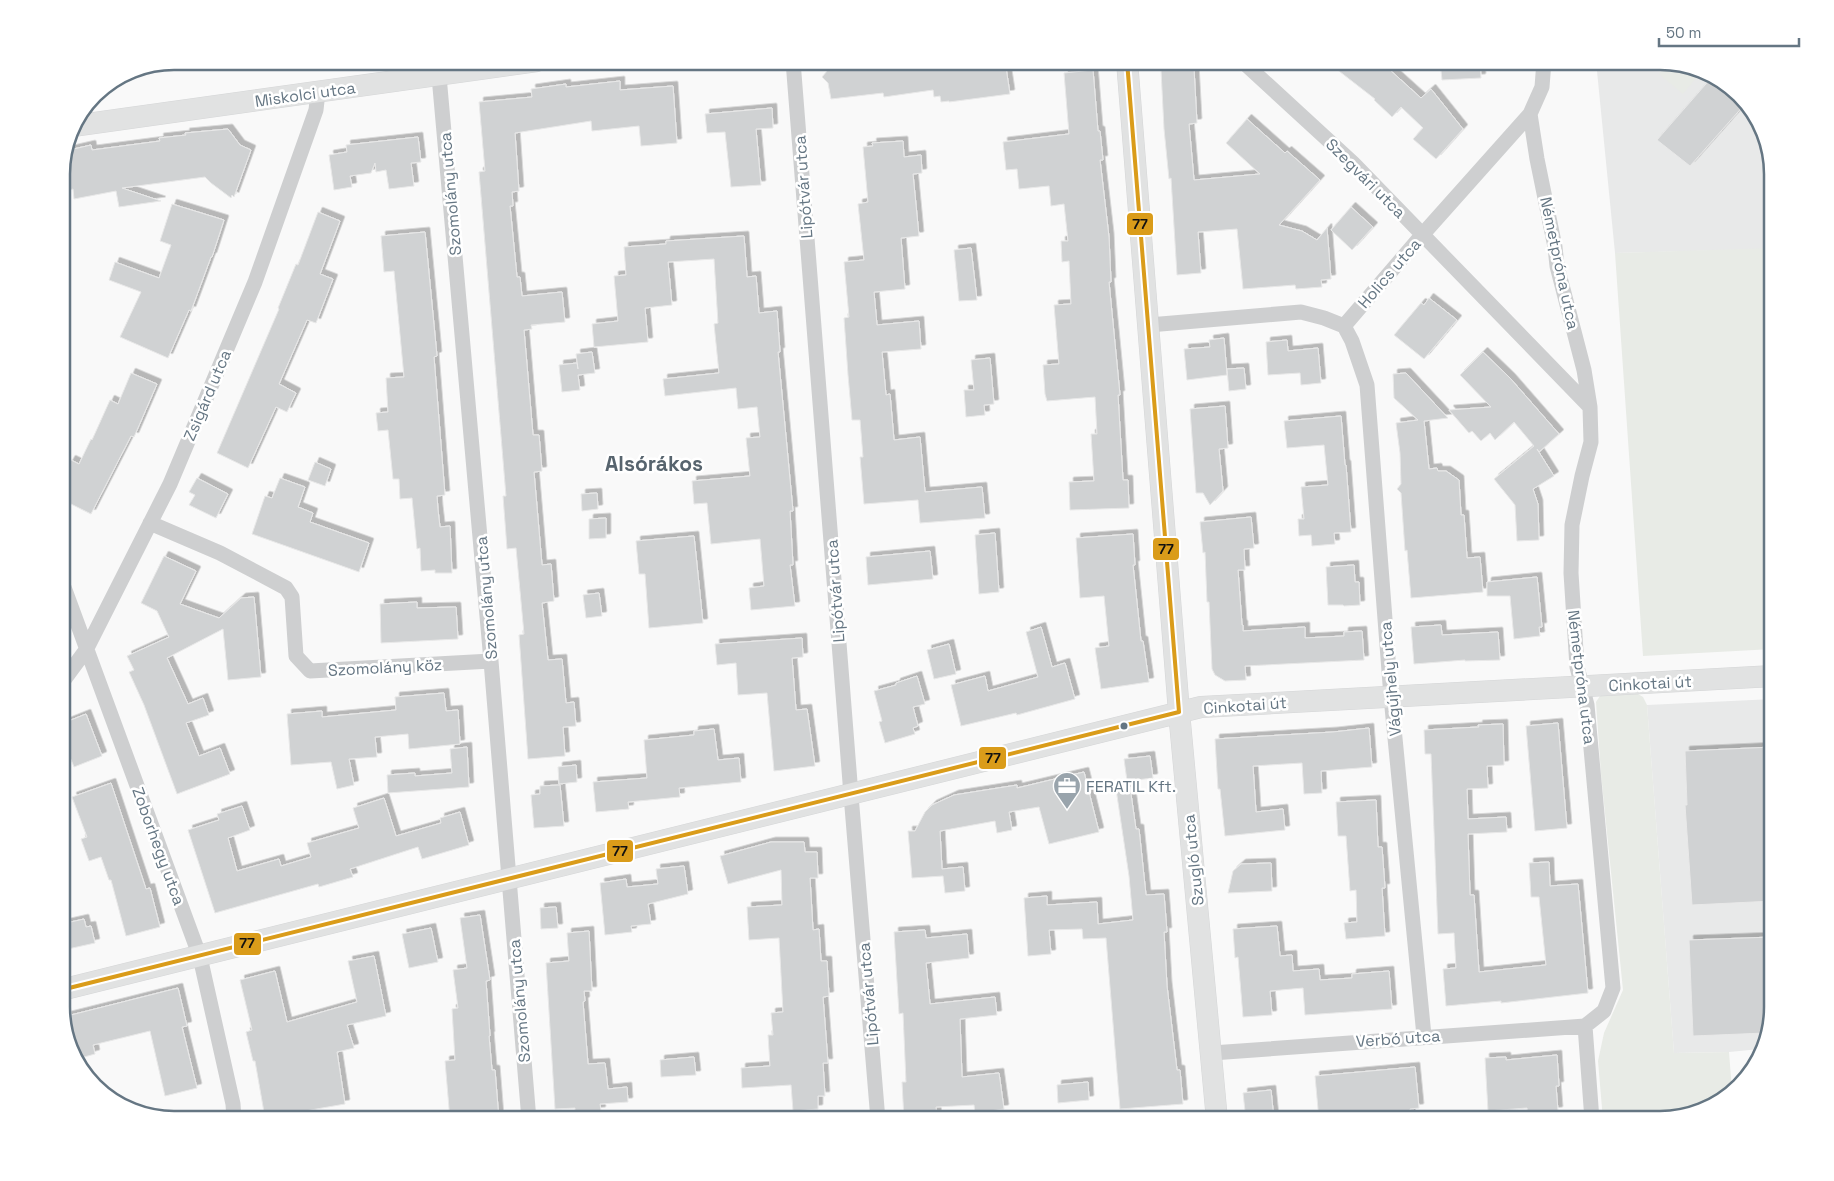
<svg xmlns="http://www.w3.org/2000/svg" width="1834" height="1181" font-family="'Space Grotesk',sans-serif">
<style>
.built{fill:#e8e9e9}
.green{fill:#e8ebe6}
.building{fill:#d0d2d3;stroke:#e8e8e8;filter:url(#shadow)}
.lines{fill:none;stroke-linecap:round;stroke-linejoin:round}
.secondary-casing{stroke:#d5d6d7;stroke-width:22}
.street{stroke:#cecfd0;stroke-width:15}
.secondary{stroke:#e1e2e2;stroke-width:21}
.bus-1-casing{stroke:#fff;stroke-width:8}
.bus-1{stroke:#da9c1a;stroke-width:4}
.bus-dot{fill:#657683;stroke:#fff;stroke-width:2}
.labels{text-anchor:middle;stroke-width:5;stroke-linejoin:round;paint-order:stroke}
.street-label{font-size:16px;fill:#657683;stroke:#fff}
.poi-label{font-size:16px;fill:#657683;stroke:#fff;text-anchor:start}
.district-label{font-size:21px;font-weight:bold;fill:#57646e;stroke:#fff}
.rim{fill:none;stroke:#657683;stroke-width:2.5}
.line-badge{stroke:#fff;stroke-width:2}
.pale-badge-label{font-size:14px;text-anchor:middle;font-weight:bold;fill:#111}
</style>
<defs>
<filter id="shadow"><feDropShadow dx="4.5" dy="-4.5" stdDeviation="0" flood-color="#0004"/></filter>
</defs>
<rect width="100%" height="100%" fill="#f9f9f9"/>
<path class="built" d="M 1596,61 L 1660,61 L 1722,80 L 1758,118 L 1773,174 L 1773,249 L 1615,253 Z
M 1773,699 L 1773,1007 L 1760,1049 L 1729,1052 L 1674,1053 L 1647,705 Z"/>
<path class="green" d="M 1668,64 L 1700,73 L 1683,94 L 1659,74 Z
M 1773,248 L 1773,649 L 1643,656 L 1615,253 Z
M 1638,694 L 1643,697 L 1647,705 L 1674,1053 L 1729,1052 L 1732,1090 L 1716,1105 L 1660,1120 L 1603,1120 L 1598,1061 L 1604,1033 L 1623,990 L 1601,774 L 1596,702 L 1600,696 L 1605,695 Z"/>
<path class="building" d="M 825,61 L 911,61 L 912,66 L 943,61 L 1005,61 L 1010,94 L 949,102 L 949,101 L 941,102 L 940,96 L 934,97 L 933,90 L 884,97 L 883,93 L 831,99 L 828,83 L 822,77 L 827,71 Z
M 1326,61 L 1380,61 L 1421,98 L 1431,89 L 1463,129 L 1436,159 L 1413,139 L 1423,128 L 1401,107 L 1392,117 L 1374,100 L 1375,99 Z
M 1440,61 L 1480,61 L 1481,78 L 1442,80 Z
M 1194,69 L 1197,123 L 1189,124 L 1194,180 L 1260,174 L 1226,143 L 1247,119 L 1285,153 L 1287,151 L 1320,180 L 1279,225 L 1302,231 L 1317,240 L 1327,228 L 1331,279 L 1321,280 L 1322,287 L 1296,289 L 1295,285 L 1243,289 L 1237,229 L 1198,232 L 1201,273 L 1177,275 L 1171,178 L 1169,179 L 1164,129 L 1161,70 Z
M 1093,70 L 1098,131 L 1100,131 L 1103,160 L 1100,160 L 1109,237 L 1111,282 L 1109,282 L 1120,395 L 1118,395 L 1123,480 L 1128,480 L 1129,508 L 1070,510 L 1069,482 L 1094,481 L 1091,434 L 1097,434 L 1095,397 L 1047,401 L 1045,394 L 1043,365 L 1059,364 L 1054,305 L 1071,304 L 1069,261 L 1062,262 L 1061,241 L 1068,241 L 1064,204 L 1051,206 L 1049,186 L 1019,189 L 1017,169 L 1006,170 L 1003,142 L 1069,134 L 1064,73 Z
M 1712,77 L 1722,80 L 1745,104 L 1690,166 L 1657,140 Z
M 620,81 L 620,90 L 673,86 L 677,143 L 641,146 L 639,126 L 592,131 L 591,121 L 515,133 L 519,191 L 512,192 L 513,206 L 510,206 L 517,277 L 520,277 L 522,296 L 562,292 L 565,322 L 531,325 L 532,329 L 524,330 L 533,435 L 539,435 L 542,471 L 534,472 L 542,565 L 551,564 L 554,601 L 542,603 L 548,660 L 562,659 L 566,703 L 574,702 L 576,726 L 563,727 L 565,756 L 528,759 L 519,635 L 524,634 L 516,548 L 507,549 L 503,496 L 506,496 L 479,172 L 485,171 L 479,102 L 532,97 L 531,89 L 566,84 L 566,87 Z
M 772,108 L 773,128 L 756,129 L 761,185 L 731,187 L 725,132 L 707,133 L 705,114 Z
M 228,129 L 240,145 L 251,150 L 234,197 L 232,195 L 231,198 L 211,183 L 205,177 L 122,188 L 161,201 L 119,207 L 116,191 L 74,199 L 73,189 L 61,192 L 61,167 L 65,151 L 91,145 L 92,150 L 160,141 L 159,138 L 186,135 L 185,133 Z
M 418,137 L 421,162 L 411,163 L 414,186 L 389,189 L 386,170 L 376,172 L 375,163 L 371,173 L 350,176 L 352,187 L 334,190 L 329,155 L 347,152 L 346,145 Z
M 903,141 L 904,157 L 921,155 L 922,173 L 913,174 L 919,236 L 901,238 L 905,289 L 874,292 L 877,325 L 919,321 L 921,349 L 882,352 L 886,395 L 890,394 L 894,440 L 920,437 L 925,492 L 982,487 L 985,518 L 920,523 L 918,500 L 864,504 L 860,457 L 863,457 L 860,420 L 852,420 L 848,375 L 844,318 L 849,317 L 844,262 L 864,260 L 858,204 L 868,202 L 863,147 L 873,146 L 872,143 Z
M 172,204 L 224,220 L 212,257 L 211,257 L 191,311 L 189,310 L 168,358 L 120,337 L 141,292 L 109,280 L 115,262 L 159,278 L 171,245 L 160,241 Z
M 1351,207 L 1373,227 L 1352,250 L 1331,230 Z
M 318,212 L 340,221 L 320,274 L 333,279 L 316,323 L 307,320 L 279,384 L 296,393 L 287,412 L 276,407 L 248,468 L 217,453 L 279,309 L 278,308 L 296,264 L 298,265 Z
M 425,232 L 437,356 L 434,357 L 445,495 L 437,496 L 438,510 L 440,527 L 450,526 L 452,573 L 435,573 L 435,570 L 421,571 L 420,548 L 417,549 L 412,498 L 400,499 L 399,479 L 393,479 L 388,430 L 378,431 L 376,413 L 388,412 L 386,378 L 404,377 L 394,271 L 384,272 L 381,236 Z
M 744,236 L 747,277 L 756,276 L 759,313 L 777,311 L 780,352 L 778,352 L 793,511 L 790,511 L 793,565 L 790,565 L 795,606 L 751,610 L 749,588 L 764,586 L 760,539 L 711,544 L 707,503 L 694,504 L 692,481 L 750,476 L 746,438 L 760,437 L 757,407 L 738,409 L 736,388 L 665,396 L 663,379 L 719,373 L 714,324 L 718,323 L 714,259 L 668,262 L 672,305 L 645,308 L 648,342 L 594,347 L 592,324 L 618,321 L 614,276 L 626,275 L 624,247 L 666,244 L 666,241 Z
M 971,248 L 977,300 L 959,301 L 954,250 Z
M 1429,298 L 1457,320 L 1424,359 L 1394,335 L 1421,303 L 1424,305 Z
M 1224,338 L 1227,375 L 1187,380 L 1184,349 L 1210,347 L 1209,340 Z
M 1287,340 L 1288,351 L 1318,348 L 1321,383 L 1301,385 L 1300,373 L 1268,375 L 1266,342 Z
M 592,352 L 595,373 L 578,375 L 580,390 L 562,392 L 559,365 L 577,363 L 578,369 L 576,354 Z
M 1483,352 L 1510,378 L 1559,434 L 1539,452 L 1537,449 L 1554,476 L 1533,489 L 1538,504 L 1539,540 L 1517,541 L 1515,505 L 1494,479 L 1534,446 L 1514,422 L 1495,440 L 1490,433 L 1481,441 L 1472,431 L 1469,433 L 1449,410 L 1491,407 L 1460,375 Z
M 990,358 L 994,404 L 984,405 L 985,415 L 966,417 L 964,390 L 974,390 L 971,360 Z
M 1244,368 L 1246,389 L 1229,391 L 1227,369 Z
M 131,373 L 157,384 L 134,437 L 131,436 L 91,514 L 63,500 L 68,490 L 62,487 L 68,476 L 64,473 L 71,460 L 79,464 L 91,439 L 92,440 L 110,400 L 118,404 Z
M 1406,373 L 1448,418 L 1424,421 L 1429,469 L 1437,468 L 1438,471 L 1446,471 L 1459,480 L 1461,515 L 1464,515 L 1467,558 L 1480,557 L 1483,592 L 1411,598 L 1407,550 L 1405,551 L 1401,493 L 1397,489 L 1401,484 L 1400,453 L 1396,423 L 1418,420 L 1394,398 L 1393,374 Z
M 1225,406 L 1228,448 L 1219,449 L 1223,491 L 1210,505 L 1203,493 L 1196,493 L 1190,409 Z
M 1341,416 L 1345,465 L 1346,465 L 1351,532 L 1334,533 L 1335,544 L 1312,546 L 1311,535 L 1299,536 L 1298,519 L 1304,519 L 1301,487 L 1328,485 L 1324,445 L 1287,448 L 1284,421 Z
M 315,462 L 331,469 L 325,486 L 308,480 Z
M 197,478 L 228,494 L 216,518 L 189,505 L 195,495 L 189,492 Z
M 280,478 L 305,487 L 298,507 L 313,513 L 310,522 L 369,543 L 359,572 L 252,534 L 265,496 L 272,498 Z
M 597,493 L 598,509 L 582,511 L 581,494 Z
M 1251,517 L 1254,548 L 1244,549 L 1245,570 L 1238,570 L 1242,625 L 1243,625 L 1243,631 L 1305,627 L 1305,638 L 1344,636 L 1344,632 L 1362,631 L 1364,660 L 1245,666 L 1246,680 L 1225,681 L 1215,675 L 1212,669 L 1209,602 L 1207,602 L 1205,552 L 1203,553 L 1200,522 Z
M 606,518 L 606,538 L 589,539 L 589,519 Z
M 995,533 L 999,592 L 979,594 L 975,535 Z
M 1133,534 L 1135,565 L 1133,565 L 1141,641 L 1143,641 L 1149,682 L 1101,689 L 1095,648 L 1109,646 L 1104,596 L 1080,598 L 1076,538 Z
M 694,536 L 703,623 L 649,628 L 645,574 L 639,574 L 636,541 Z
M 930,551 L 933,579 L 868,585 L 866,557 Z
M 164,556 L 196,571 L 180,604 L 219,618 L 241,598 L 254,597 L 261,677 L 228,680 L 223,629 L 167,658 L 188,704 L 203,698 L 209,715 L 186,723 L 199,756 L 220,748 L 230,774 L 177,794 L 144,705 L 129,672 L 134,670 L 127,656 L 169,637 L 157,611 L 141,603 Z
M 1354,565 L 1355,582 L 1359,582 L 1360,605 L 1344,606 L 1343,605 L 1328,605 L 1326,567 Z
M 1537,577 L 1542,627 L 1539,627 L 1540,636 L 1514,639 L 1510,596 L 1487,596 L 1487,582 Z
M 599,593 L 602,616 L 586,618 L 583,595 Z
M 417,602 L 417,608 L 456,607 L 458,639 L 381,643 L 380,604 Z
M 1441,625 L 1442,635 L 1498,632 L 1500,660 L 1465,661 L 1465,660 L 1414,664 L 1411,627 Z
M 1041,627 L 1052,667 L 1065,663 L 1075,699 L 1017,715 L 1016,713 L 961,726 L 951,685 L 985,676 L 988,691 L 1038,677 L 1026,632 Z
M 802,638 L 803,657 L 792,658 L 796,710 L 807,709 L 815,766 L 774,771 L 767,693 L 738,695 L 736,663 L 717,665 L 715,644 Z
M 949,644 L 956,674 L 934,679 L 927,650 Z
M 917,676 L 925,704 L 913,707 L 918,726 L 913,728 L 915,734 L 885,743 L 879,722 L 882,721 L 874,691 L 896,685 L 896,683 Z
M 444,693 L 446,711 L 458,710 L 460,744 L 409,749 L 408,734 L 375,737 L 377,757 L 349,759 L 354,785 L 337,789 L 331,762 L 291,765 L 287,714 L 322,711 L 322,717 L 396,710 L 395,697 Z
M 86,714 L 102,756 L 74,767 L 61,735 L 61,724 Z
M 1558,723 L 1567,828 L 1535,831 L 1526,726 Z
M 1503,724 L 1504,765 L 1487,766 L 1488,788 L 1467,789 L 1468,819 L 1506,817 L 1507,832 L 1468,834 L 1470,895 L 1474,895 L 1479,972 L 1546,965 L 1539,897 L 1531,897 L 1529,863 L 1549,862 L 1550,886 L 1578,884 L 1588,993 L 1501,1003 L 1501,1001 L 1446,1006 L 1443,969 L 1456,968 L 1454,933 L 1438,934 L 1431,754 L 1425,754 L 1424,730 L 1479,727 L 1478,725 Z
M 1369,728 L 1372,767 L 1321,771 L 1322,793 L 1304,794 L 1302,763 L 1253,766 L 1256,812 L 1283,809 L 1285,830 L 1225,836 L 1220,789 L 1218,789 L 1215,739 L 1333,732 Z
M 714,729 L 718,760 L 739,758 L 741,782 L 679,788 L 680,797 L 628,802 L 629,809 L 596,812 L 593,782 L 647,778 L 644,740 L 694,735 L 694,731 Z
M 467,747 L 469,787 L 388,793 L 387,775 L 415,773 L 415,776 L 452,773 L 450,749 Z
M 1773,747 L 1773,901 L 1692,905 L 1685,805 L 1687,805 L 1685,751 Z
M 1150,756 L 1153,778 L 1127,781 L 1124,759 Z
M 576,765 L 577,782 L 559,784 L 558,767 Z
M 1084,772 L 1099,832 L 1049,844 L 1039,807 L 1009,812 L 1012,830 L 997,833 L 995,821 L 940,831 L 942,869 L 963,867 L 965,891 L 945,893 L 943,876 L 912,878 L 908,831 L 915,831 L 925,812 L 932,805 L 954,795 L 1017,785 L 1017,788 Z
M 111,783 L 146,889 L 150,888 L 160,927 L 126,936 L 111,880 L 109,880 L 101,857 L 89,861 L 81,839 L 87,837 L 72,797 Z
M 560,785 L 564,826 L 534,828 L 531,795 L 540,794 L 540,786 Z
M 1130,787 L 1136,829 L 1139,829 L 1146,895 L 1164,894 L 1167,932 L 1164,932 L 1167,986 L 1177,1070 L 1180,1070 L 1183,1104 L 1120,1109 L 1106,938 L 1083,939 L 1082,929 L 1049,930 L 1051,954 L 1028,956 L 1024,898 L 1047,896 L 1047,905 L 1097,902 L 1098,924 L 1133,920 L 1129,876 L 1116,789 Z
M 384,798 L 396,836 L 441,823 L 440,818 L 460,812 L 469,845 L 422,859 L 418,847 L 350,869 L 353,877 L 319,887 L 318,884 L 215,913 L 188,830 L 219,820 L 217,814 L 242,806 L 250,830 L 228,838 L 237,871 L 279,859 L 281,866 L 311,857 L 307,843 L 359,828 L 353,808 Z
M 1376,800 L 1378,847 L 1382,847 L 1385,888 L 1382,888 L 1385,936 L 1346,939 L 1344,923 L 1357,922 L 1356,890 L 1350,891 L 1346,836 L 1338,836 L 1336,802 Z
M 771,842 L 804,842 L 805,852 L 817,852 L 818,878 L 810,878 L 813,930 L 819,929 L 821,961 L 827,961 L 829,996 L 823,997 L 828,1063 L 823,1063 L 825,1096 L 818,1096 L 818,1109 L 793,1111 L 791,1085 L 742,1088 L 741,1068 L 770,1066 L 768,1035 L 773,1035 L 771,1013 L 783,1012 L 779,938 L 749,940 L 747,907 L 782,905 L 781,870 L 728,884 L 720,856 Z
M 1271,863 L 1272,891 L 1228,893 L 1233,871 L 1241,864 Z
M 684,866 L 688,894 L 648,904 L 651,924 L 631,926 L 632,932 L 605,935 L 600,883 L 626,879 L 627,887 L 658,884 L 656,869 Z
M 556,907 L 558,928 L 541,929 L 540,908 Z
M 480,915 L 490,980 L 486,981 L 490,1036 L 489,1036 L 492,1070 L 495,1070 L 499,1120 L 450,1120 L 445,1061 L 455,1060 L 452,1009 L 458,1008 L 453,970 L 467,968 L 460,918 Z
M 84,919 L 86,927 L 91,926 L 95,943 L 68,949 L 62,924 Z
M 1277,926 L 1280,956 L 1292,955 L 1293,971 L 1319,969 L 1320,980 L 1352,978 L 1352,974 L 1389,971 L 1392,1009 L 1305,1015 L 1303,988 L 1270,991 L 1272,1015 L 1243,1017 L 1238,957 L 1235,958 L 1233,929 Z
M 431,928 L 438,962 L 409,968 L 402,934 Z
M 925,930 L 926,938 L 967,934 L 969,958 L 926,963 L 930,1004 L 995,997 L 997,1015 L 960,1019 L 962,1077 L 999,1073 L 1004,1109 L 975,1113 L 974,1105 L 936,1107 L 937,1120 L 904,1120 L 902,1082 L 906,1082 L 903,1013 L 899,1014 L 894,932 Z
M 589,931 L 592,991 L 584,991 L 585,1001 L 583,1002 L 588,1064 L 605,1063 L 608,1089 L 627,1087 L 628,1102 L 600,1104 L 601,1111 L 575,1113 L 575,1108 L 555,1109 L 546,963 L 569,961 L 567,933 Z
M 1773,937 L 1773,1007 L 1765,1033 L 1693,1036 L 1689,940 Z
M 374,956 L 386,1016 L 347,1025 L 354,1048 L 337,1052 L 345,1104 L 265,1118 L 255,1061 L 253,1061 L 246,1032 L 252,1030 L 240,980 L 275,971 L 287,1022 L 357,1002 L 348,961 Z
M 178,988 L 187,1026 L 182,1027 L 197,1088 L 165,1096 L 150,1031 L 93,1045 L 95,1054 L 77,1059 L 67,1016 Z
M 1557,1055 L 1559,1086 L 1556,1086 L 1558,1111 L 1528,1114 L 1527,1108 L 1488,1111 L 1485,1058 L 1506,1057 L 1506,1060 Z
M 694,1057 L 696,1075 L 661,1077 L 660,1060 Z
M 1415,1067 L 1419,1108 L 1410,1109 L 1411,1120 L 1396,1120 L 1395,1115 L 1343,1120 L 1319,1120 L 1315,1076 Z
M 1088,1082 L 1089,1100 L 1058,1103 L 1057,1085 Z
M 1271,1090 L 1274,1120 L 1246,1120 L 1243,1093 Z"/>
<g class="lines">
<defs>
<path id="secondary" d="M 1127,61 L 1179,712 L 1217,1120
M 73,126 L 537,61
M 61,990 L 1201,707 L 1773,676"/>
</defs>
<use href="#secondary" class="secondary-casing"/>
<path class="street" d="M 793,61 L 851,795 L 878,1120
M 1242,61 L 1353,163 L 1590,407
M 439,76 L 491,661 L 529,1120
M 1530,114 L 1537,159 L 1555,247 L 1557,266 L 1584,370 L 1590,407 L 1591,442 L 1582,476 L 1572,525 L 1571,573 L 1577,667 L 1587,705 L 1613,988 L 1604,1011 L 1585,1026
M 1149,325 L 1301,312 L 1324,318 L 1344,326
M 1344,326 L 1352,341 L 1367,385 L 1391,697 L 1424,1036
M 1344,326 L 1423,234 L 1530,114 L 1542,87 L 1544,61
M 150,523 L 220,553 L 286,588 L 292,597 L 296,656 L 310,671 L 491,661
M 61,579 L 200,957 L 233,1104 L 234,1120
M 61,684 L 86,650 L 170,484 L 255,282 L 316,110 L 318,92
M 1585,1026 L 1592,1120
M 1212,1053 L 1585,1026"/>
<use href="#secondary" class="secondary"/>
<defs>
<path id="bus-1" d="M 1127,61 L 1179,712
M 61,990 L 1179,712"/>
</defs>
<use href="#bus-1" class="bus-1-casing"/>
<use href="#bus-1" class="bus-1"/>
</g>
<defs>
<symbol id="office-pin" viewBox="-11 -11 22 30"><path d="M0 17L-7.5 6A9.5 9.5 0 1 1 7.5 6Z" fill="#99a4ac" stroke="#fff"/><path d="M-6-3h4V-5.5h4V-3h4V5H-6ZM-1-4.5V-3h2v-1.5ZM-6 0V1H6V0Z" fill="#fff"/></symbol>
</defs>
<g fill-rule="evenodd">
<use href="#office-pin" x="1051" y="770" width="32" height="43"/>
</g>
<circle class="bus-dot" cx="1124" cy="726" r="4.5"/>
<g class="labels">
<g class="street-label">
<text transform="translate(305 94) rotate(-8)" y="6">Miskolci utca</text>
<text transform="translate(1366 178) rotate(45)" y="6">Szegvári utca</text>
<text transform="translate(803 187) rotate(-94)" y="6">Lipótvár utca</text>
<text transform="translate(450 194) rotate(-95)" y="6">Szomolány utca</text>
<text transform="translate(1560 263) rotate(78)" y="6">Németpróna utca</text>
<text transform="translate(1389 273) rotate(-49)" y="6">Holics utca</text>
<text transform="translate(207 395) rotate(-67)" y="6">Zsigárd utca</text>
<text transform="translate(835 591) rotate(-94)" y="6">Lipótvár utca</text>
<text transform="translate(486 598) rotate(-95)" y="6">Szomolány utca</text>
<text transform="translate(385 667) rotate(-3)" y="6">Szomolány köz</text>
<text transform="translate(1582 677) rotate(83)" y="6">Németpróna utca</text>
<text transform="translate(1390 679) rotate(-95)" y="6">Vágújhely utca</text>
<text transform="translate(1650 683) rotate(-3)" y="6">Cinkotai út</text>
<text transform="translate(1245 705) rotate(-4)" y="6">Cinkotai út</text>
<text transform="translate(159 846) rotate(70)" y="6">Zoborhegy utca</text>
<text transform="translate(1193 860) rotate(-96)" y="6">Szugló utca</text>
<text transform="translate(868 994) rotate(-95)" y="6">Lipótvár utca</text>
<text transform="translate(519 1001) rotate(-95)" y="6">Szomolány utca</text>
<text transform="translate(1398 1038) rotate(-4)" y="6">Verbó utca</text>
</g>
<g class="poi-label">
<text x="1086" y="792">FERATIL Kft.</text>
</g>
<g class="district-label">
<text x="654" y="471">Alsórákos</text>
</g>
</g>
<path d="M0 0H1834V1181H0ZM174 70H1660A104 104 0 0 1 1764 174V1007A104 104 0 0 1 1660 1111H174A104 104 0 0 1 70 1007V174A104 104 0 0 1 174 70Z" fill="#fff" fill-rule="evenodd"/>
<path class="rim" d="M174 70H1660A104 104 0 0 1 1764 174V1007A104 104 0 0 1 1660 1111H174A104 104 0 0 1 70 1007V174A104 104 0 0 1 174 70Z"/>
<g class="line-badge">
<rect x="1126" y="212" width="28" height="24" rx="5" fill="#da9c1a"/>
<rect x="1152" y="537" width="28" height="24" rx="5" fill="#da9c1a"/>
<rect x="978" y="746" width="29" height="24" rx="5" fill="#da9c1a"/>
<rect x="606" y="839" width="28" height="24" rx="5" fill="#da9c1a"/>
<rect x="233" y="932" width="29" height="24" rx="5" fill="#da9c1a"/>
</g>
<g class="pale-badge-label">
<text x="1140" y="229">77</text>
<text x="1166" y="554">77</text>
<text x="993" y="763">77</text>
<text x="620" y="856">77</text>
<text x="247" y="948">77</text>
</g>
<path d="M1659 38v8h140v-8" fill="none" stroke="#657683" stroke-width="2.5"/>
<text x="1666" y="38" font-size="15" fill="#657683" stroke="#ffffff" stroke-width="4" paint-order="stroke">50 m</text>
</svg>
